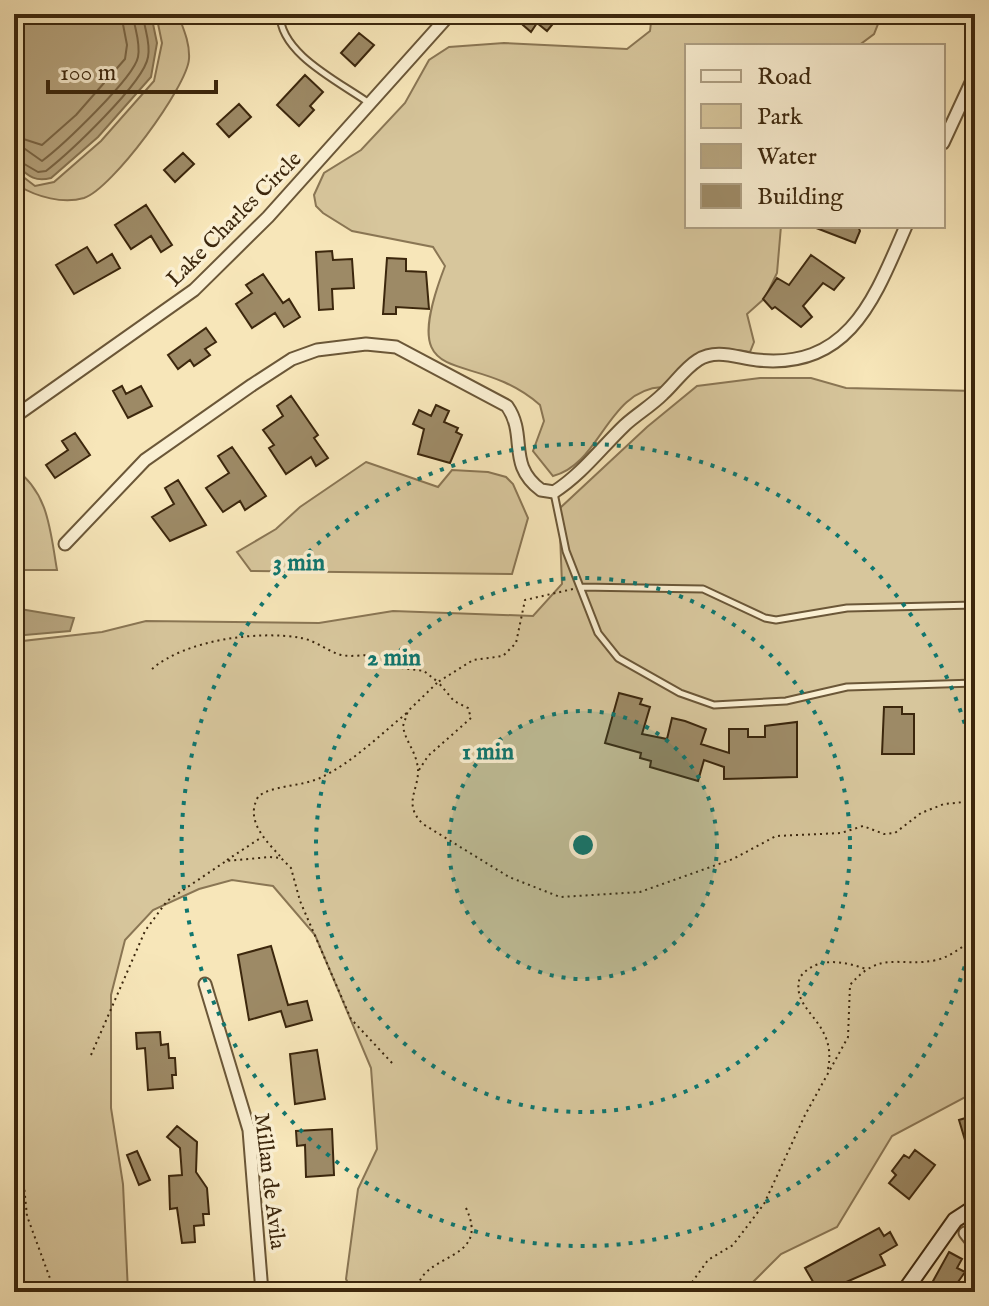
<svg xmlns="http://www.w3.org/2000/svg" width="989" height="1306" font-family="'IM FELL English',serif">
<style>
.green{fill:#d7c69c;stroke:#8a7654;stroke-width:2}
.water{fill:#b7a57f;stroke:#867351;stroke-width:2}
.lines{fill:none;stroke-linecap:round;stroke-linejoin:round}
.shore{stroke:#7a6646;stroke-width:2}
.building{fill:#9d8a66;stroke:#3c270d;stroke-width:2}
.lane-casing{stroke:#6b5738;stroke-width:9}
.street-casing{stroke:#6b5738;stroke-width:15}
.secondary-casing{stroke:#3c270d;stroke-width:18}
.path{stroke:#3c270d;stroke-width:2;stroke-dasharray:2 4;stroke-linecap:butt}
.lane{stroke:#faefd2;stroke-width:5}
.street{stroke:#faefd2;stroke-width:11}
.secondary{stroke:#faefd2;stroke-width:14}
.ring{fill:none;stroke:#0f766e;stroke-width:4;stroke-dasharray:4 8}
.labels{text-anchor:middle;stroke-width:7;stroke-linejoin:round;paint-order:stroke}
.street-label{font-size:22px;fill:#3c270d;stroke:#faefd2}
.centre{fill:#0f766e;stroke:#faefd2;stroke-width:4}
.ring-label{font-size:24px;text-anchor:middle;font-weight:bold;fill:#0f766e;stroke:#faefd2;stroke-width:7;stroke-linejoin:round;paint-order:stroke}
</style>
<rect width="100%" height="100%" fill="#f7e6b9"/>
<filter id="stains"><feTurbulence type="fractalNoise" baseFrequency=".0025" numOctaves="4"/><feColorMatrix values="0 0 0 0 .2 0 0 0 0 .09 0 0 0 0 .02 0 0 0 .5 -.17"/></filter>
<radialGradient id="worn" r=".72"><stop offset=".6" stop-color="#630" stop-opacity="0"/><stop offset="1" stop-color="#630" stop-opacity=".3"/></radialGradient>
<path class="green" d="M 156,14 L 179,17 C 184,30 190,44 189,59 C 187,87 112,189 84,198 C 63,204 37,197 19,186 L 14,170 L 35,186 L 54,182 L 101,141 L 154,81 L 162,43 Z
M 652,14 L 882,14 L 874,34 L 858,46 L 687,46 L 687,226 L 781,226 L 777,273 L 765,298 L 747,314 L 754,342 L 750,352 C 702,343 694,354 662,387 C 607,390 601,464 553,476 L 533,451 L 544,421 L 540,405 C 471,344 394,399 445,266 L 433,247 L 352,231 L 323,213 L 316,206 L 314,195 L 324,173 L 361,150 L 405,103 L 429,60 L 449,47 L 504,43 L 627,49 L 650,31 Z
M 760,378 L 811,378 L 846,388 L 975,391 L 975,1092 L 892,1136 L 837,1227 L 781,1254 L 743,1292 L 352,1292 L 346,1279 L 358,1189 L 377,1149 L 371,1068 L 315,935 L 273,886 L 232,880 L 199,889 L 153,910 L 125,940 L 111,995 L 111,1108 L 123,1184 L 128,1292 L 14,1292 L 14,642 L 102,632 L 146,621 L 319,623 L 393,611 L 533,616 L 562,584 L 559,509 L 647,427 L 697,386 Z
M 366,462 L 438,487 L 452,470 L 488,472 L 506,477 L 513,484 L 528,518 L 512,574 L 251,571 L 237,552 L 276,529 L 300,507 Z
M 14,468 C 49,493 50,530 57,570 L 14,570 Z"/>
<path class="water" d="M 14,14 L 151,14 L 157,43 L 151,77 L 98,137 L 51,178 C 33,183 27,174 14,163 Z
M 14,608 L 74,618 L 70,631 L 14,636 Z"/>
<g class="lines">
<path class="shore" d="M 14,136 L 42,145 L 76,115 L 125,59 L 127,45 L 121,14
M 14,148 L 25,149 L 42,161 C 62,146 134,78 138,57 C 141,42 134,28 133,14
M 14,158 L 38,172 L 46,171 C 69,153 144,83 148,57 C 151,42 144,29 143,14"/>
</g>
<path class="building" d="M 526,14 L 561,14 L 547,31 L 537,23 L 531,32 L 523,25 L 529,17 Z
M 359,33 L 374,45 L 355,66 L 341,53 Z
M 305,75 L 323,92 L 310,106 L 314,110 L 299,126 L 277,105 Z
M 239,104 L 251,117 L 229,137 L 217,124 Z
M 183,153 L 194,164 L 175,182 L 164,170 Z
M 146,205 L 172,245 L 161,252 L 151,236 L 131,249 L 115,225 Z
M 811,226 L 858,226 L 860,231 L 855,243 Z
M 87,247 L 97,263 L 112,254 L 120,268 L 74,294 L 56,265 Z
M 332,251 L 333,260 L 352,259 L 354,288 L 332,289 L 333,309 L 319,310 L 316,252 Z
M 811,255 L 844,278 L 834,290 L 823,283 L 803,306 L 812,317 L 801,327 L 775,307 L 772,309 L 763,299 L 777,278 L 789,285 Z
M 387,258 L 406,259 L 406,271 L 426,272 L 429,309 L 396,307 L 396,314 L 383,314 Z
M 263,274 L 283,303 L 289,299 L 300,317 L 284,327 L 275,313 L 252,328 L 236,304 L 252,293 L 246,285 Z
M 206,328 L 216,342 L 205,349 L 210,355 L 194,366 L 190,360 L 178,369 L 168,355 Z
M 122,386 L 126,394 L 141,386 L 152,406 L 128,418 L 113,391 Z
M 291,396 L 318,435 L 314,438 L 328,458 L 316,466 L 311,457 L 286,474 L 269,448 L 274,445 L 263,430 L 283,416 L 277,406 Z
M 436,405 L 449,411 L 444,422 L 458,428 L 456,432 L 462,435 L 450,463 L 418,454 L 424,429 L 413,424 L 419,410 L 431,416 Z
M 75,433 L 90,455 L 55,478 L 46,465 L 68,450 L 62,441 Z
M 232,447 L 266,496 L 245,510 L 240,501 L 223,512 L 206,488 L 229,473 L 218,456 Z
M 178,480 L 206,525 L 170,541 L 152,517 L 174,504 L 165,488 Z
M 619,693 L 642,699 L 640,704 L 650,707 L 642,734 L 667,739 L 672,718 L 685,721 L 706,729 L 701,744 L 729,753 L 729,729 L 748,729 L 748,737 L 765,737 L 765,726 L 797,722 L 797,777 L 724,779 L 724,767 L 704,760 L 698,781 L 650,767 L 651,761 L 640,758 L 641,753 L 605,743 Z
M 884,707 L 902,707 L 902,714 L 914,714 L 914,754 L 882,754 Z
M 271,946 L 288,1005 L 307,1001 L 312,1020 L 286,1027 L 281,1011 L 249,1020 L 238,955 Z
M 160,1032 L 161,1045 L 168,1044 L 169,1058 L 175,1058 L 176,1075 L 172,1075 L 173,1088 L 148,1090 L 145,1048 L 137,1049 L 136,1033 Z
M 317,1050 L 325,1099 L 295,1104 L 290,1054 Z
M 975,1115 L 975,1167 L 973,1167 L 959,1120 Z
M 177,1126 L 197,1142 L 196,1172 L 207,1188 L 209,1214 L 203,1214 L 204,1225 L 194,1226 L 195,1242 L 182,1243 L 177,1208 L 170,1209 L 169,1176 L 182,1175 L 180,1148 L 167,1137 Z
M 332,1129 L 334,1175 L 306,1177 L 305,1145 L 297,1146 L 296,1131 Z
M 915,1150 L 935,1165 L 909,1199 L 889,1183 L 896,1175 L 892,1171 L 904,1155 L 909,1158 Z
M 137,1151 L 150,1180 L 139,1185 L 127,1155 Z
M 879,1228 L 884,1236 L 890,1232 L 897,1245 L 880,1255 L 885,1265 L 844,1283 L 850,1292 L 819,1292 L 805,1268 Z
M 949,1252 L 962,1259 L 957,1268 L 965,1272 L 951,1292 L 927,1292 Z"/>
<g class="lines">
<defs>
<path id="lane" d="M 280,14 C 280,54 340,82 369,103
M 554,493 L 566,551 L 598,633 L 618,658 L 680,693 L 714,705 L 786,701 L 847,687 L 975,683
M 580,587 L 703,589 L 765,618 L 776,620 L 847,608 L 975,605"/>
<path id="street" d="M 943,143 L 975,74
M 14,417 L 194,290 L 268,217 L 450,14
M 65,544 L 145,460 L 252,385 L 292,359 L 317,350 L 366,344 L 396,347 L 507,406 C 528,436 506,464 541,490 L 554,492 C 582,474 601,448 625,425 C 637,414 651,406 663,394 C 674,384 685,368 698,360 C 716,348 738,358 757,360 C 850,370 875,297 906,226
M 205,984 L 249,1130 L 262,1292
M 965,1233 L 975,1246"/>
<path id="secondary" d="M 904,1292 L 955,1220 L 975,1207"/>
</defs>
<use href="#lane" class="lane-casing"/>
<use href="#street" class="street-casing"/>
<use href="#secondary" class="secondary-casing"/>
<path class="path" d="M 152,669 C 185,640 259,630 301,638 C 315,640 327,651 341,655 C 351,657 362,655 372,655 L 386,666 L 424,671 L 438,682 L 408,711 L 403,726 C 405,740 414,749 417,763 C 423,787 400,802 423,824 L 509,877 L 560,897 L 640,892 L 733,859 L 776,836 L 841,833 L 863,826 L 884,834 L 895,833 L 921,813 L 944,804 L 975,801
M 419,770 L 428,756 L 471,718 L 468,708 L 454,701 L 438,682 L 473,660 L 503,656 L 516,643 L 525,600 L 573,589
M 280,856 C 265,840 245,820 258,797 C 270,785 303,787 322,777 C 353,762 381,734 408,712
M 227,860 L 262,837
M 91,1055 L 145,931 L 167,901 L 226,861 L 270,857 L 281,858 L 291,868 L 300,901 L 351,1019 L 393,1064
M 828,1069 C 838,1020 789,1012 800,977 C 817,956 843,961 866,969
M 22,1166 L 27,1216 L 55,1292
M 417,1292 C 419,1251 494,1264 465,1206
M 685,1292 L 708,1260 L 733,1245 L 764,1204 L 805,1115 L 848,1037 L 850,985 C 881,949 899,968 937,960 C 952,956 962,946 975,939"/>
<use href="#lane" class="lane"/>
<use href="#street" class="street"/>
<use href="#secondary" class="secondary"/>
</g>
<circle cx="583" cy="845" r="134" fill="#0f766e" fill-opacity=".12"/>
<g class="ring">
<circle cx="583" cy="845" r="134"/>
<circle cx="583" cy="845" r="267"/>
<path d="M974 932A401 401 0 1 1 974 758"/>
</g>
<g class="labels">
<g class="street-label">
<text transform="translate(233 218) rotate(-45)" y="8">Lake Charles Circle</text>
<text transform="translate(271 1181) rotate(83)" y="8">Millan de Avila</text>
</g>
</g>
<circle cx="583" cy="845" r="12" class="centre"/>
<g class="ring-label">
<text x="299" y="570">3 min</text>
<text x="394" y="665">2 min</text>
<text x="488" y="759">1 min</text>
</g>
<rect width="989" height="1306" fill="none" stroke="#f7e6b9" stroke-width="48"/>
<rect x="16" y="16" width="957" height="1274" fill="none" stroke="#3c270d" stroke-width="4"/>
<rect x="24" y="24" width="941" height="1258" fill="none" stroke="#3c270d" stroke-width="2"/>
<rect x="685" y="44" width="260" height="184" fill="#faefd2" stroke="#ae9f83" stroke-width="2"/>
<rect x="701" y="70" width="40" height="12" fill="#faefd2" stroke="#ae9f83" stroke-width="2"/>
<text x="757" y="84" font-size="24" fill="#3c270d">Road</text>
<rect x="701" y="104" width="40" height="24" fill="#d7c69c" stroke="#ae9f83" stroke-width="2"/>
<text x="757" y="124" font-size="24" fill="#3c270d">Park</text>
<rect x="701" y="144" width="40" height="24" fill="#b7a57f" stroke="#ae9f83" stroke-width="2"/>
<text x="757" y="164" font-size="24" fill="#3c270d">Water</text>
<rect x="701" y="184" width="40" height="24" fill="#9d8a66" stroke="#ae9f83" stroke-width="2"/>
<text x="757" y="204" font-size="24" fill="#3c270d">Building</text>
<path d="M48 80v12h168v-12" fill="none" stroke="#3c270d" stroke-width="4"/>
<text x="60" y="80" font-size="24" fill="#3c270d" stroke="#faefd2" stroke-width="6" paint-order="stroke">100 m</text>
<rect width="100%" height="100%" filter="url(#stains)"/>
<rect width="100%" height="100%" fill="url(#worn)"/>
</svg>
